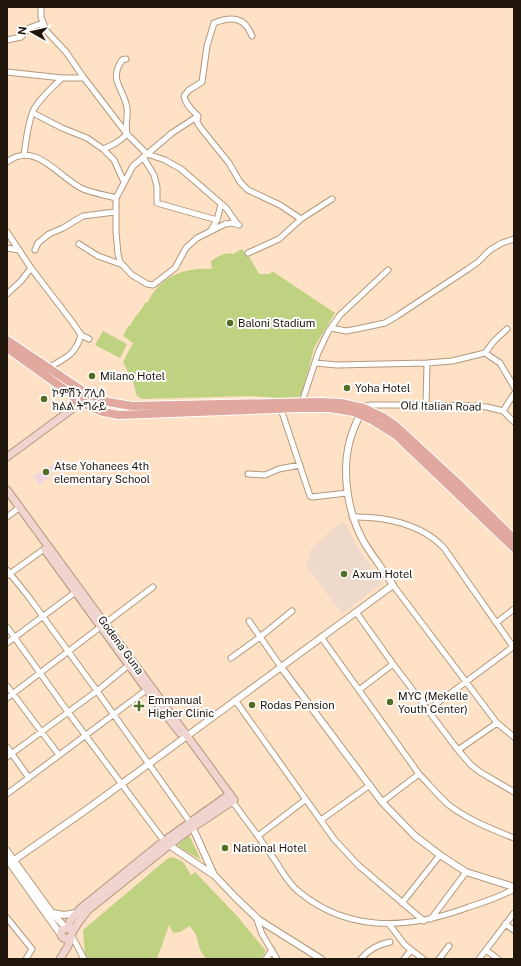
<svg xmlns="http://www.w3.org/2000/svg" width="521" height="966" font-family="'Public Sans','Noto Sans Ethiopic',sans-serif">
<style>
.commercial{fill:#eed9cb}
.education{fill:#efd6de}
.green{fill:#bed281}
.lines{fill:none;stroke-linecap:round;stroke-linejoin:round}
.minor-casing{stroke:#b3987d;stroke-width:7}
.tertiary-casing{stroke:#b3987d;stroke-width:8}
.secondary-casing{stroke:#b3987d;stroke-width:9}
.primary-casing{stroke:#fff;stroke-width:10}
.minor{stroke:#fff;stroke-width:5}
.tertiary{stroke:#fff;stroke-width:6}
.secondary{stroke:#f0d4cf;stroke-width:7}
.primary{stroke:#e1a89f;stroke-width:8}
.poi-dot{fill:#516e22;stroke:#fff;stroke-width:1.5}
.labels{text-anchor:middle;stroke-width:4;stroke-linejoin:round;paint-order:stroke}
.poi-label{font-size:11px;fill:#1f150b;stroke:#fff;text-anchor:start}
.street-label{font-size:11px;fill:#1f150b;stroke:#fff}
</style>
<rect width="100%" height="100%" fill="#ffe2c5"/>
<path class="commercial" d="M 344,521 L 358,548 L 382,583 L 342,614 L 306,566 L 311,549 L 335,527 Z"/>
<path class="education" d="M 61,460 L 63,465 L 50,475 L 48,475 L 49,478 L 39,485 L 33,476 Z"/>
<path class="green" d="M 242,249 L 250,258 L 259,274 L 270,274 L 272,271 L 335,313 L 314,348 L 302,394 L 298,397 L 279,398 L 250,396 L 142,399 L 137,396 L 133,382 L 123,362 L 133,343 L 123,336 L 128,326 L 130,326 C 133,318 141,312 145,303 L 148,302 C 160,276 185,267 212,269 L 211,261 C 217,257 226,251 233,254 Z
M 103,331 L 127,344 L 120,358 L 95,345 Z
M 189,835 L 201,860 L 177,846 Z
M 173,857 L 183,862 L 191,875 L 195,872 L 237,916 L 266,951 L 261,959 L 206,959 L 200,950 L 196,935 L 190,926 L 180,932 L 173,933 L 169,925 L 157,959 L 88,959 L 85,954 L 83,930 L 167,859 Z"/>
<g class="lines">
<defs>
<path id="minor" d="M 41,7 L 41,17 L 45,27
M 7,40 L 21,37 L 29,28 L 40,24 L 66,52 L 84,78 L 127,134 L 147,154 L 165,160 L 181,169 L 226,208 L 238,225
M 7,72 L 62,78 L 84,78
M 33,113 L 62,128 L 87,138 L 103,149 L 114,160 L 124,182
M 198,116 C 192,110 185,104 184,96 L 189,90 L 202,82 L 207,46 L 214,23 C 232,16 245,17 252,36
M 103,149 C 113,145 119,142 127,134 C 125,125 128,116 127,108 C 124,88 108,81 122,60 L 126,59
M 24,155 C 26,141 28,121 34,109 C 41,97 52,88 62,78
M 143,157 L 154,175 L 157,187 L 157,203 L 217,220
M 7,162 C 36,140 59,178 83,189 C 93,193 105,195 116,198
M 239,225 L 232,223 L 225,224 L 197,238 L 186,248 L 175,268 L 153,285 L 147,284 L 132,275 L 120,262 L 118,254 L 116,232 L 116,198 L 133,166 L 172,133 L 198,116 L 197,122 L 200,127 L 229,163 L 240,182 L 248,190 L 280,205 L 301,219
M 211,230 L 217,220 L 221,204
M 7,232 L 31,268 L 73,323 L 81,335 L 89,339
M 79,244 L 98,256 L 123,265
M 7,248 L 19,250
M 35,250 L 38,243 L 49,234 L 63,228 L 83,216 L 115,212
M 248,253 L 279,239 L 301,219 L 332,199
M 7,294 L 21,281 L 31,268
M 331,328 L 346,331 L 357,329 L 385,323 L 397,316 L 468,269 L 478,262 L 490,250 L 502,243 L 514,239
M 485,353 L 494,341 L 507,329
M 315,363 L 337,365 L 427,363 L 452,361 L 485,353 L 500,363 L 514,387
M 47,369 L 48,368 C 65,358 75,356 81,335
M 302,402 L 318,353 L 328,332 L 340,315 L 388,270
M 426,405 L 427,363
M 364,408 L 366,406 L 371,405 L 426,405 L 474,406 L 487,407 L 503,411 L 514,422
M 281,409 L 310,496 L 312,497 L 347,493
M 503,411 L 514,394
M 248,474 L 265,475 L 279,469 L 300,465
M 7,517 L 20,507
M 352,517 C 384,516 422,524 444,548 L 514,648
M 7,570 L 28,596 L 97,691 L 190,822
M 8,575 L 47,547
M 393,585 L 497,723 L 514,737
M 356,612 L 393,664 L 458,750 L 471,765 L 480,772 L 514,792
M 249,621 L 281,667
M 496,623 L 514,609
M 7,627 L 68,712 L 164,841
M 321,637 L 419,774 C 429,784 439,797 450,806 C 469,820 491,829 514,838
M 7,643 L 77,591
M 231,658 L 260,637 L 292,611
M 7,686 L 59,755
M 359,690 L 393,664
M 7,698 L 153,587
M 235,700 L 334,839 L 358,865 L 424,921
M 428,710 L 513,647
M 7,747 L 29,778
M 458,750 L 497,723
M 7,757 L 97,691 L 130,664
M 7,794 L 149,688
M 231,802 L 235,805 C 248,823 262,841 274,859 C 281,869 288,883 298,891 C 349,934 410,929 469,907 C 485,902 500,897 514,889
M 382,802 L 419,774
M 321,820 L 370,785
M 258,836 L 305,800
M 402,903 L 440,855
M 256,917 L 262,934 L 277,959
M 7,918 L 32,949 L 26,959
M 431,919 L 466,872
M 389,924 L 405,945 L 423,959
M 505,924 L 514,930
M 72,936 L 84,959
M 486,950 L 498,959
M 266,959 L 272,950
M 361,959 C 369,949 378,945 390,942
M 404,959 L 411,950
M 439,959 L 449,946
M 479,959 L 514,913"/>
<path id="tertiary" d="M 281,667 L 382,802 L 415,836 L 440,855 L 466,872 L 514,887
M 191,824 L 214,875
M 166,843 L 215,876 L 236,898 L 259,920 L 321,959
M 7,851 L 52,913 L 66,928
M 7,859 L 61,935
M 10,863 L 86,810 L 393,585 C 384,571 374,558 365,544 C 348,515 341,473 350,440 C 353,430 357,420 362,411
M 53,913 L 64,915 L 76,913"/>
<path id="secondary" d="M 7,457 L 83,401
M 7,490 L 234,800 L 192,828 L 168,846 L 88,910 L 78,923 L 72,933
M 45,550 L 147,690 L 180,733
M 68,928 L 70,921 L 81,908 L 164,841 L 230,794
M 60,959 L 68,946 L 72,933 L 71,930 L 68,928 L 62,930 C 60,934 61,937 65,939 L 71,938"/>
<path id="primary" d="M 7,340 L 89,395
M 7,348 L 71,394 L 83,399
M 71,394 L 75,400 L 74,407
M 90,395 L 108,402 L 132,406 L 320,402 L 341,403 L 364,408 L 383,417 L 396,426 L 463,488 L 514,539
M 87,405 L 103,412 L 119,415 L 300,408 L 330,408 L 354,412 L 372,420 L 396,435 L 514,548"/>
</defs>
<use href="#minor" class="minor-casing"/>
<use href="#tertiary" class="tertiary-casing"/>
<use href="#secondary" class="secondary-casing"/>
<use href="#primary" class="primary-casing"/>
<use href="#minor" class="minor"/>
<use href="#tertiary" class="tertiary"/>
<use href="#secondary" class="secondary"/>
<use href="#primary" class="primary"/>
</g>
<g class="poi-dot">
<circle cx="230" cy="323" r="4"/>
<circle cx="92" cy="376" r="4"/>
<circle cx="347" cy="388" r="4"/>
<circle cx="44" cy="399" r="4"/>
<circle cx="46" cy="472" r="4"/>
<circle cx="344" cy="574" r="4"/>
<circle cx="390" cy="702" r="4"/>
<circle cx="252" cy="705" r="4"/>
<path d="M137 700h4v4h4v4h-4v4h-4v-4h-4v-4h4z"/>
<circle cx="225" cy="848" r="4"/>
</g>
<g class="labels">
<g class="poi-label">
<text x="238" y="327">Baloni Stadium</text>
<text x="100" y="380">Milano Hotel</text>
<text x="355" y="392">Yoha Hotel</text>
<text x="52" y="397">ኮምሽን ፖሊስ<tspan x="52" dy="13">ክልል ትግራይ</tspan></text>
<text x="54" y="470">Atse Yohanees 4th<tspan x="54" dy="13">elementary School</tspan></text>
<text x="352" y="578">Axum Hotel</text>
<text x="398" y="700">MYC (Mekelle<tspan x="398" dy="13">Youth Center)</tspan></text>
<text x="148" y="704">Emmanual<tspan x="148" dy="13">Higher Clinic</tspan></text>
<text x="260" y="709">Rodas Pension</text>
<text x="233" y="852">National Hotel</text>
</g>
<g class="street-label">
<text transform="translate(441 406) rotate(1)" y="4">Old Italian Road</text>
<text transform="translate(121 645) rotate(54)" y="4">Godena Guna</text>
</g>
</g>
<rect width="521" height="966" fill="none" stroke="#1f150b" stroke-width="16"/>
<g transform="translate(32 32) rotate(278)" stroke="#ffffff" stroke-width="3" paint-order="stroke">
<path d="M0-3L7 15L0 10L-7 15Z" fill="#1f150b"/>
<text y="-6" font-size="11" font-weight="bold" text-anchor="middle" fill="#1f150b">N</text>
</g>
</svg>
